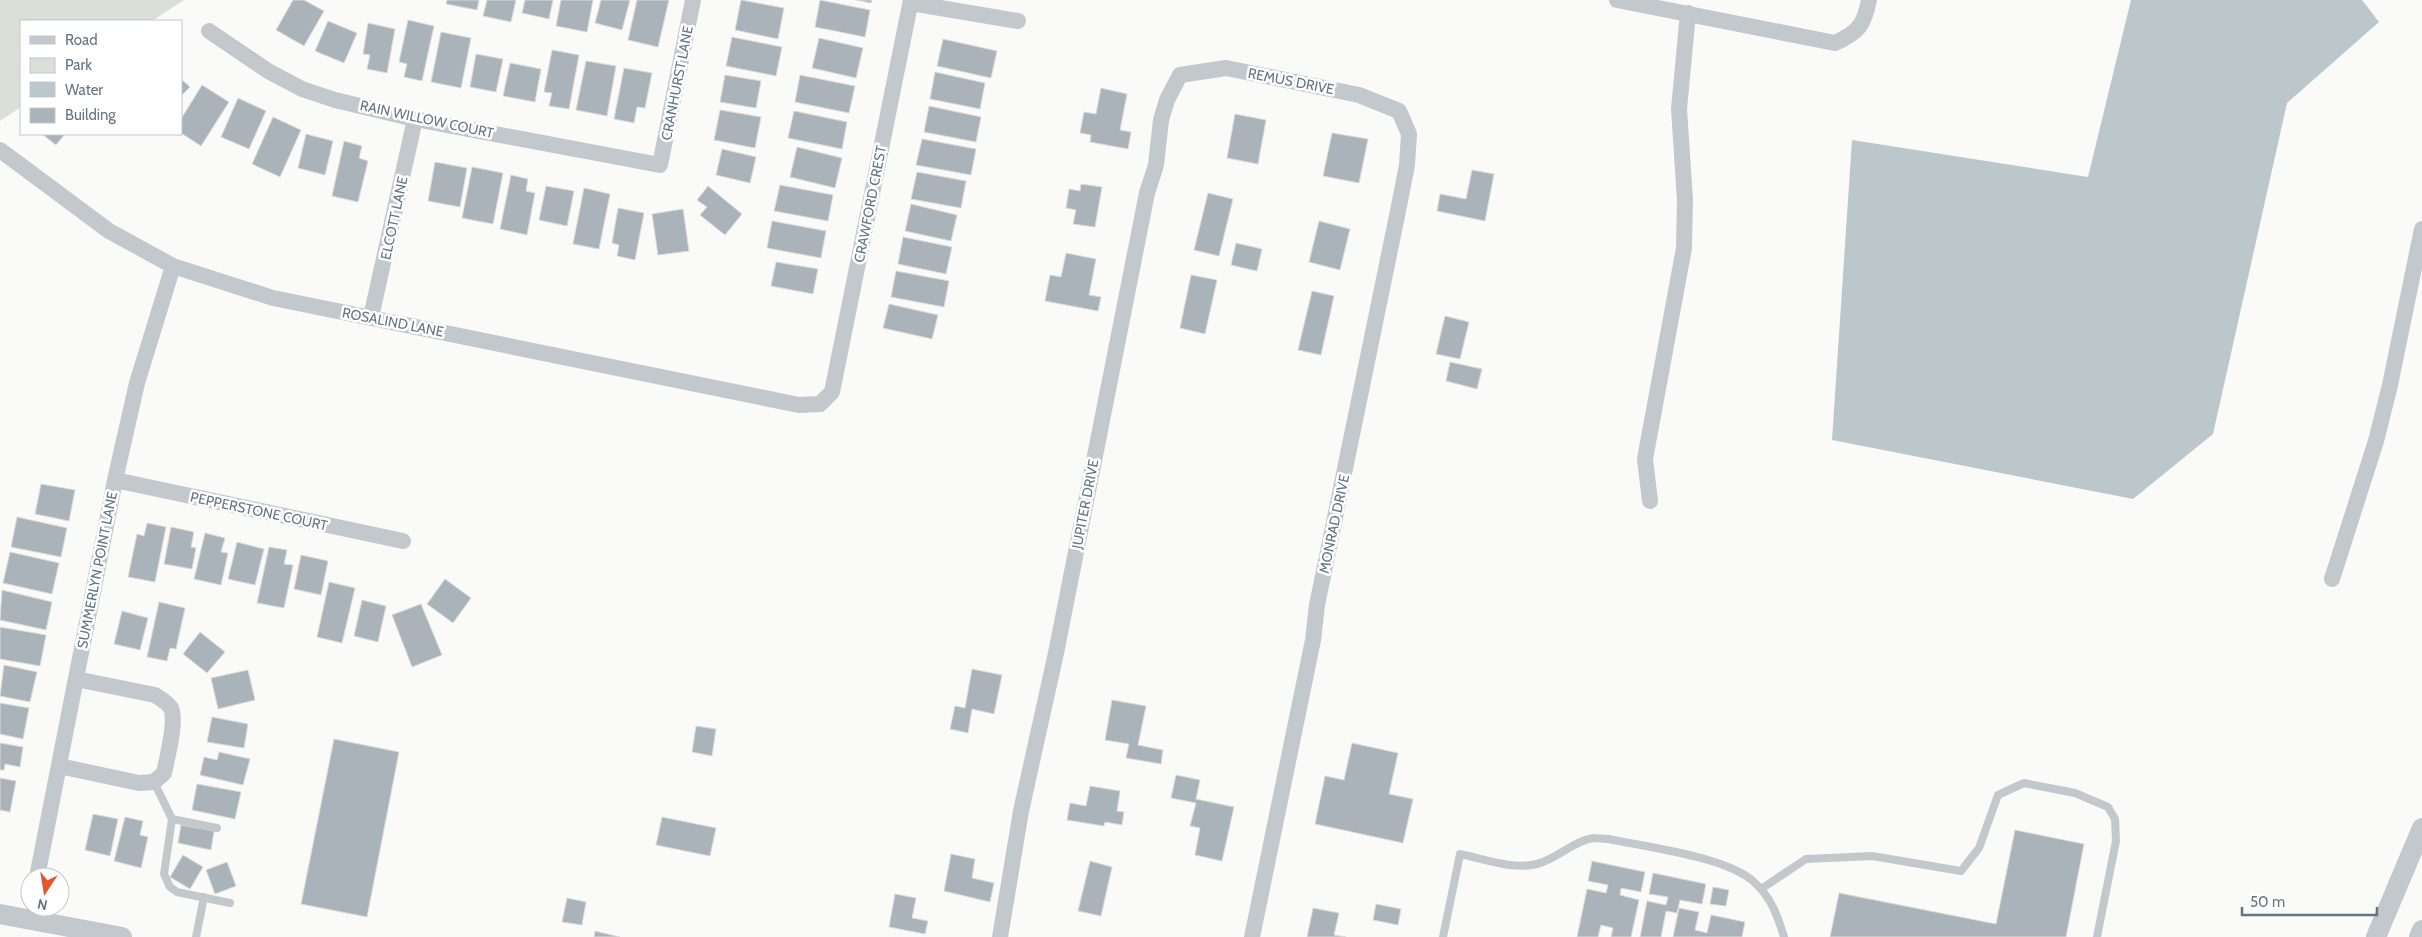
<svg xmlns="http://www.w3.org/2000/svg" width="2422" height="937" font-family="Cabin,sans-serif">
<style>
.green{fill:#dadfd7}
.water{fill:#bbc7cb}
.building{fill:#aab3b9;stroke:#dcdcda}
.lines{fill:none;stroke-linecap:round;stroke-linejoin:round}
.service{stroke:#c3c8cc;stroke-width:8}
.minor{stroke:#c3c8cc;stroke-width:16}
.tertiary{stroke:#c3c8cc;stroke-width:20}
.labels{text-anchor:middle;stroke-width:5;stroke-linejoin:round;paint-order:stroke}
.street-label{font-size:14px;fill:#657683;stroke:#fff}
</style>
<rect width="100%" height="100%" fill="#fafaf8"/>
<path class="green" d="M 0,0 L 184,0 L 152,21 L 21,21 L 21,107 L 0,121 Z"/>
<path class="water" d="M 2131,0 L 2362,0 L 2379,22 L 2287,103 L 2213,434 L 2133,499 L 1832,440 L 1852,140 L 2088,177 Z"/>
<path class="building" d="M 293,0 L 304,0 L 324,11 L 304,46 L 276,30 Z
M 447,0 L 479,0 L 477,10 L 446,4 Z
M 487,0 L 516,0 L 511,22 L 483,16 Z
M 525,0 L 553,0 L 549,19 L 522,13 Z
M 561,0 L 593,0 L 587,32 L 556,26 Z
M 601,0 L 630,0 L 622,30 L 595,23 Z
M 637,0 L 669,0 L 658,47 L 628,40 Z
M 741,0 L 784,8 L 778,39 L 735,30 Z
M 820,0 L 870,10 L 865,37 L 815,27 Z
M 856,0 L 872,0 L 871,3 Z
M 408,20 L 434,26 L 422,81 L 404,77 L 407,64 L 399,62 Z
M 328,21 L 357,33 L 344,63 L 315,51 Z
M 368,23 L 395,29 L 387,73 L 367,69 L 370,55 L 363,54 Z
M 441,32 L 471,38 L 461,88 L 431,82 Z
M 732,37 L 782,47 L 776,76 L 726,66 Z
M 819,38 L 863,48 L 856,78 L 812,68 Z
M 943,39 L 997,51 L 991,78 L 937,66 Z
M 552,50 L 579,55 L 569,109 L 549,106 L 552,93 L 544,92 Z
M 476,54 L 503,59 L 496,92 L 470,87 Z
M 586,61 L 616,66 L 607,116 L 576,110 Z
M 510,63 L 541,69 L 535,102 L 503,96 Z
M 624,68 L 652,73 L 645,108 L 637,107 L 634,123 L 614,119 Z
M 935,72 L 985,83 L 980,109 L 930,99 Z
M 725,75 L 761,81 L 756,108 L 720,102 Z
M 800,75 L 855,86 L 849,113 L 795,102 Z
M 181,79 L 190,87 L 181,96 Z
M 202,85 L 229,102 L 201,146 L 181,133 L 181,119 Z
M 1101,88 L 1127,94 L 1120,130 L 1131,132 L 1128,149 L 1090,142 L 1091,135 L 1080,133 L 1084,112 L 1096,114 Z
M 238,98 L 266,111 L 249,149 L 221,137 Z
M 929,106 L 981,117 L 976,142 L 924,132 Z
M 720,110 L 761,117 L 755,148 L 714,140 Z
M 794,111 L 847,122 L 842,149 L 788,138 Z
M 1235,114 L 1266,120 L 1258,164 L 1227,158 Z
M 273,117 L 301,130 L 280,177 L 252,164 Z
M 1332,133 L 1368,139 L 1359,183 L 1323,176 Z
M 42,134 L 65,134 L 56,145 Z
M 306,134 L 333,141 L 325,175 L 298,168 Z
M 922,139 L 976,149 L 971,175 L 916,165 Z
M 344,141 L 362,146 L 359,158 L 368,161 L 358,202 L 332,196 Z
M 797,147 L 842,158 L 835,188 L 790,177 Z
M 722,149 L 756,157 L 750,183 L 716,175 Z
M 435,162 L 467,168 L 460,207 L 428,201 Z
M 472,167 L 503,173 L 493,224 L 462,218 Z
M 1472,170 L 1494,174 L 1485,221 L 1437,211 L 1440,194 L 1466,199 Z
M 917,172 L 966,181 L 961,208 L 911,199 Z
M 511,175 L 528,179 L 526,191 L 535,193 L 527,235 L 500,229 Z
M 1081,184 L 1102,187 L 1095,227 L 1073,224 L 1076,210 L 1066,208 L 1069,189 L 1080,191 Z
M 780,185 L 833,195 L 828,221 L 774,211 Z
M 546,186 L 574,191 L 567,226 L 539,220 Z
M 708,186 L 742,214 L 725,235 L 700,215 L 707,207 L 697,200 Z
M 584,188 L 610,194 L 599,249 L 573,244 Z
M 1208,193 L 1233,199 L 1219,256 L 1194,250 Z
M 911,204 L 957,215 L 951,241 L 905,231 Z
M 618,208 L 644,213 L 635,260 L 617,256 L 619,245 L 612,243 Z
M 683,209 L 689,251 L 658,255 L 652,214 Z
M 772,221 L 826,231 L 821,258 L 767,248 Z
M 1319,221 L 1350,229 L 1340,270 L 1309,262 Z
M 903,237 L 952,247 L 946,274 L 898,264 Z
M 1236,243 L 1262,249 L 1257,271 L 1231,265 Z
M 1066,253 L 1096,259 L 1089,295 L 1101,297 L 1098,311 L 1045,301 L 1050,275 L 1061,277 Z
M 776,262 L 818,269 L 813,294 L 771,286 Z
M 896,271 L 949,281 L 944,307 L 891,297 Z
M 1191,275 L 1217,280 L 1205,334 L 1180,328 Z
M 1312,291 L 1334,296 L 1321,355 L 1298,350 Z
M 889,304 L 938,315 L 932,339 L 883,328 Z
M 1445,316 L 1469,322 L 1460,359 L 1436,354 Z
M 1450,362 L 1482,369 L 1477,389 L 1446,381 Z
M 41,484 L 75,490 L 69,521 L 35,514 Z
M 17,517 L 67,528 L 61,557 L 11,547 Z
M 147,523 L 166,527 L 155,582 L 128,577 L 137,534 L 144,536 Z
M 171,527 L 194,532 L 191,547 L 196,548 L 192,569 L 164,564 Z
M 205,533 L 225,538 L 221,552 L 228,553 L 221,585 L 194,579 Z
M 237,542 L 264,549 L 255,585 L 228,579 Z
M 269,547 L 287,550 L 284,564 L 293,565 L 284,608 L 257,603 Z
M 10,552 L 59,563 L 52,594 L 3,583 Z
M 301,555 L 328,561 L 321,595 L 294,589 Z
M 445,579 L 471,598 L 453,623 L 427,604 Z
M 329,582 L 355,588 L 342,643 L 317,637 Z
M 2,590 L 52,602 L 46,630 L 0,620 Z
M 362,600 L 386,606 L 378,642 L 354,636 Z
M 159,602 L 185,608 L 176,649 L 170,648 L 167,661 L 147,657 Z
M 421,604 L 442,655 L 412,667 L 392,615 Z
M 122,611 L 148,618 L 140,650 L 114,644 Z
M 0,627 L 46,635 L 40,666 L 0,659 Z
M 200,632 L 225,652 L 207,673 L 183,654 Z
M 4,665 L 37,672 L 30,702 L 0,696 Z
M 972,669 L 1002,675 L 994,714 L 972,709 L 968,733 L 950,729 L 955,706 L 965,708 Z
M 248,670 L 255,700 L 218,709 L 211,678 Z
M 1112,700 L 1146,706 L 1138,745 L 1163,750 L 1161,764 L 1126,758 L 1129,744 L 1105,740 Z
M 0,703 L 29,708 L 23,739 L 0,734 Z
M 212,717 L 248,724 L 244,748 L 207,742 Z
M 696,726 L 716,729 L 712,756 L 692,752 Z
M 334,739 L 399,752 L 367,917 L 301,904 Z
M 0,743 L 23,747 L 20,767 L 5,764 L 4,770 L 0,770 Z
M 1352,743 L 1398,753 L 1389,794 L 1413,799 L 1403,843 L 1315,824 L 1325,776 L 1344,780 Z
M 219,752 L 250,759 L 243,785 L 200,775 L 204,757 L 217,760 Z
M 1176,775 L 1200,780 L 1196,799 L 1234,807 L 1222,861 L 1195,855 L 1200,828 L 1190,826 L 1196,803 L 1171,798 Z
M 0,778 L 16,781 L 10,812 L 0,810 Z
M 197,784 L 241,792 L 235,819 L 192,810 Z
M 1090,786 L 1120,791 L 1117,811 L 1124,812 L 1122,825 L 1105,822 L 1104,826 L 1067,820 L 1070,803 L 1086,806 Z
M 93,814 L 118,819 L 110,856 L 85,850 Z
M 125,817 L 143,821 L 140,835 L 148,837 L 141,868 L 114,861 Z
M 662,817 L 716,828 L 710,856 L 656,845 Z
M 181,825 L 214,831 L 211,850 L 178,843 Z
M 2015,830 L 2084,844 L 2066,937 L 1830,937 L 1839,893 L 1996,924 Z
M 951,854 L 975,859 L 972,878 L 994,883 L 990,902 L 944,891 Z
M 183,855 L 203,867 L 190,889 L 170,877 Z
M 1090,861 L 1112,867 L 1101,916 L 1078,911 Z
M 1592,861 L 1645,872 L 1641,892 L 1621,888 L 1620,895 L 1639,900 L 1631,937 L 1611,937 L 1613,928 L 1601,925 L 1598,937 L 1577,937 L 1587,889 L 1606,893 L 1608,885 L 1588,881 Z
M 227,862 L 236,886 L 215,894 L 206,870 Z
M 1653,873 L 1706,884 L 1702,904 L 1680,900 L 1677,913 L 1666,911 L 1661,937 L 1640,937 L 1647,901 L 1666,905 L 1668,897 L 1649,894 Z
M 1713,887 L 1729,890 L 1726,906 L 1710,904 Z
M 895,894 L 916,898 L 912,918 L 928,921 L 925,934 L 889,927 Z
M 567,898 L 586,902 L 582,925 L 562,922 Z
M 1376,904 L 1401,909 L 1398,925 L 1373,920 Z
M 1313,908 L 1339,913 L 1334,935 L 1346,937 L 1307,937 Z
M 1679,908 L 1699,912 L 1695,930 L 1707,933 L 1711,915 L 1745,922 L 1742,937 L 1673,937 Z
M 595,931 L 620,937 L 594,937 Z"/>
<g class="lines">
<path class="service" d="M 154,782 L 172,819 L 164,874 L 170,887 L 177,892 L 230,903
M 172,819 L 217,828
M 1761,889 L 1806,859 L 1872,856 L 1961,871 L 1979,848 L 1998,795 L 2024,783 L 2075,793 L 2108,807 L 2115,819 L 2116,841 L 2097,937
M 196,937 L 204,897
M 1443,937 L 1460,854 C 1484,859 1513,870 1537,864 C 1557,859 1573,841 1593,838 C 1598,838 1604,839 1609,839 C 1646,847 1729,857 1755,883 C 1771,897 1778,917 1784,937"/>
<path class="minor" d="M 1617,0 L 1835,43 C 1859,32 1864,25 1869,0
M 911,3 L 1018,21
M 209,31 L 268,71 L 302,89 L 335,100 L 415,119 L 660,165 L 693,0
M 0,150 L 109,231 L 173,266 L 273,298 L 799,405 L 820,404 L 832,392 L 911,0
M 371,317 L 415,119
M 115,480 L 403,541
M 1650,501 L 1645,459 L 1684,248 L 1685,200 L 1679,109 L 1688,13
M 2332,579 L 2376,441 L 2390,385 L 2422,229
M 59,766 L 139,783 L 154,782 L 164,773 C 167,758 177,721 171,708 C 167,702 161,699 155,695 L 76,679
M 37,877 L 115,480 L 137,383 L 173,266
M 1000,937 L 1021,811 L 1056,653 L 1147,193 L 1156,165 L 1161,120 L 1167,100 L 1180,75 L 1226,68 L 1359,95 L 1399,111 L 1409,134 L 1407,165 L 1399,206 L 1317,605 L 1313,640 L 1252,937"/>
<path class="tertiary" d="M 0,914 L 122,937
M 2376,937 L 2422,828
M 2419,937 L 2422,930"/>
</g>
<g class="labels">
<g class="street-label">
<text transform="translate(1291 81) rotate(11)" y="5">REMUS DRIVE</text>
<text transform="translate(677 83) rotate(-79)" y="5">CRANHURST LANE</text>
<text transform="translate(427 119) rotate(12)" y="5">RAIN WILLOW COURT</text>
<text transform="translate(870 204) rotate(-79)" y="5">CRAWFORD CREST</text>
<text transform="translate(394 218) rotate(-78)" y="5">ELCOTT LANE</text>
<text transform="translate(393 322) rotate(11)" y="5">ROSALIND LANE</text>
<text transform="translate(1085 504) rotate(-79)" y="5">JUPITER DRIVE</text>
<text transform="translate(259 511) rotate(12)" y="5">PEPPERSTONE COURT</text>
<text transform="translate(1334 524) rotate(-78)" y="5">MONRAD DRIVE</text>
<text transform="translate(97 570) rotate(-79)" y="5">SUMMERLYN POINT LANE</text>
</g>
</g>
<rect x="20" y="20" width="162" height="115" fill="#ffffff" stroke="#c1c8cd"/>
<rect x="30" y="36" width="25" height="8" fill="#c3c8cc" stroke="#c1c8cd"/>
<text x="65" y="45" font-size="15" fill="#657683">Road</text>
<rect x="30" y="58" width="25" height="15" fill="#dadfd7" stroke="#c1c8cd"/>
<text x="65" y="70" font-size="15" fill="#657683">Park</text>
<rect x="30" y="82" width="25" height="15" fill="#bbc7cb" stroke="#c1c8cd"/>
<text x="65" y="95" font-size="15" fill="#657683">Water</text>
<rect x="30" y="108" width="25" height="15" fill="#aab3b9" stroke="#c1c8cd"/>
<text x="65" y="120" font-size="15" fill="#657683">Building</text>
<g transform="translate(45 892) rotate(192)"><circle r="24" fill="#ffffff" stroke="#c1c8cd"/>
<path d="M0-4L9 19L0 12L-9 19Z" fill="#e4572e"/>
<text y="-8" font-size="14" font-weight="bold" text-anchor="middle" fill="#657683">N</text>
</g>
<path d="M2242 907v8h135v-8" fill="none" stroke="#657683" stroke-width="2.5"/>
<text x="2250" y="907" font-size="15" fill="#657683" stroke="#ffffff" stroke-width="4" paint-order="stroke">50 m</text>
</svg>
